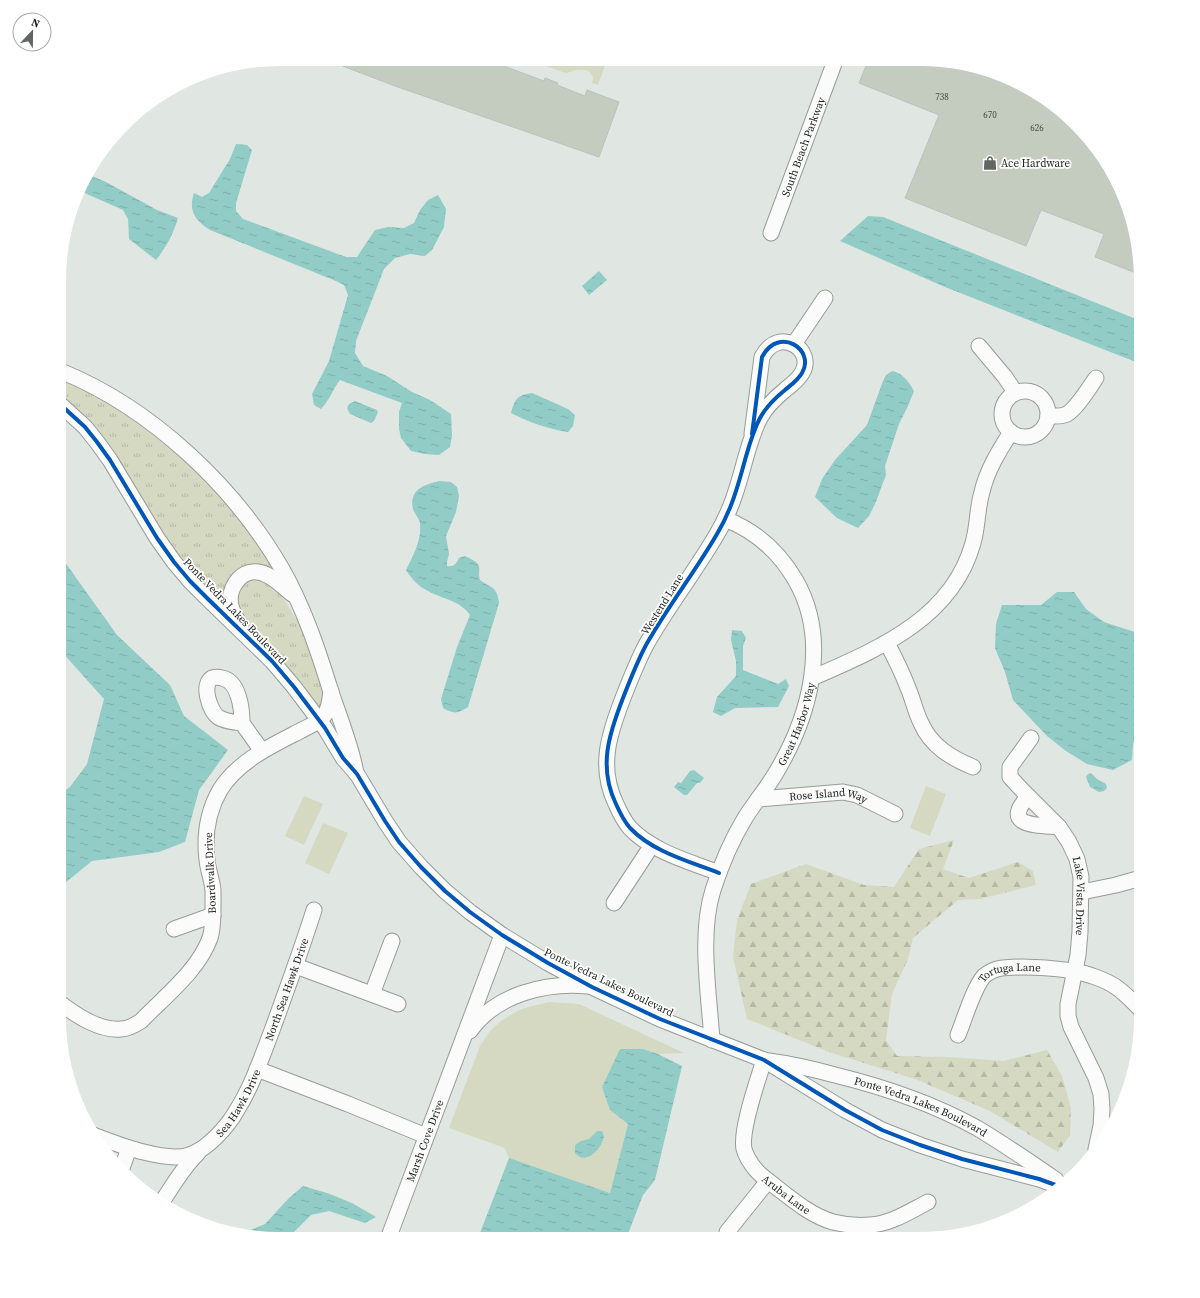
<svg xmlns="http://www.w3.org/2000/svg" width="1200" height="1298" font-family="'Source Serif 4',serif">
<style>
.grass{fill:url(#grass-tufts)}
.forest{fill:url(#forest-firs)}
.garden{fill:#d5d9c1}
.water{fill:url(#water-ripples)}
.building{fill:#c4ccc0;stroke:#bdc1bd}
.lines{fill:none;stroke-linecap:round;stroke-linejoin:round}
.minor-casing{stroke:#979c98;stroke-width:17}
.minor{stroke:#fafbfa;stroke-width:15}
.cycleway-casing{stroke:#fff;stroke-width:6}
.cycleway{stroke:#0057b8;stroke-width:4}
.labels{text-anchor:middle;stroke-width:3.5;stroke-linejoin:round;paint-order:stroke}
.number-label{font-size:9px;fill:#474c46}
.street-label{font-size:11px;fill:#1d211d;stroke:#fff}
.poi-label{font-size:11px;fill:#1d211d;stroke:#fff;text-anchor:start}
</style>
<defs>
<pattern id="grass-tufts" width="24" height="20" patternUnits="userSpaceOnUse"><rect width="24" height="20" fill="#d5d9c1"/><path d="M3 7l-1-3M5 7V3M7 7l1-3M15 17l-1-3M17 17v-4M19 17l1-3" fill="none" stroke="#b6baa5"/></pattern>
<pattern id="forest-firs" width="22" height="20" patternUnits="userSpaceOnUse"><rect width="22" height="20" fill="#d5d9c1"/><path d="M5 1l3.5 6h-7zM16 11l3.5 6h-7z" fill="#b6baa5"/></pattern>
<pattern id="water-ripples" width="26" height="14" patternUnits="userSpaceOnUse"><rect width="26" height="14" fill="#92ccc6"/><path d="M2 4q2-2 4 0t4 0M15 11q2-2 4 0t4 0" fill="none" stroke="#7dafaa"/></pattern>
</defs>
<rect width="100%" height="100%" fill="#e0e6e1"/>
<path class="grass" d="M 63,377 L 145,424 L 218,490 L 278,571 L 250,566 L 226,607 L 188,573 L 62,400 Z
M 253,578 L 262,579 L 278,589 L 294,616 L 307,632 L 325,685 L 320,713 L 241,615 L 238,607 L 237,591 L 243,584 Z"/>
<path class="forest" d="M 954,840 L 943,869 L 969,878 L 1018,862 L 1033,871 L 1036,885 L 980,899 L 958,900 L 913,938 L 908,959 L 892,994 L 886,1040 L 897,1056 L 949,1057 L 1003,1061 L 1047,1050 L 1062,1076 L 1071,1108 L 1070,1135 L 1058,1152 L 990,1111 L 915,1079 L 829,1052 L 747,1019 L 733,957 L 737,920 L 751,884 L 806,864 L 864,885 L 894,887 L 919,849 Z"/>
<path class="garden" d="M 527,60 L 607,60 L 598,85 L 592,83 L 593,77 L 590,72 L 586,70 L 576,70 L 566,73 Z
M 926,786 L 946,794 L 930,836 L 910,828 Z
M 304,796 L 323,804 L 304,845 L 285,836 Z
M 323,823 L 348,833 L 329,874 L 305,863 Z
M 549,1002 L 579,1004 L 684,1053 L 658,1054 L 643,1049 L 610,1110 L 628,1124 L 610,1193 L 509,1158 L 505,1148 L 449,1128 L 480,1046 L 490,1031 L 501,1021 L 521,1009 Z"/>
<path class="water" d="M 236,144 L 247,145 L 252,150 L 236,203 L 236,211 L 243,219 L 346,257 L 357,257 L 375,230 L 388,227 L 404,228 L 414,223 L 420,210 L 428,200 L 438,195 L 446,209 L 444,227 L 432,250 L 425,256 L 410,254 L 395,258 L 384,269 L 356,341 L 355,353 L 363,366 L 387,376 L 412,392 L 430,400 L 451,414 L 452,435 L 450,447 L 439,455 L 425,454 L 411,451 L 401,438 L 399,429 L 399,412 L 402,403 L 340,380 C 332,390 330,400 321,409 L 314,405 L 312,394 L 329,361 L 348,295 L 344,285 L 336,281 L 210,230 C 195,220 188,211 194,193 L 202,197 L 209,193 L 230,159 Z
M 87,174 L 106,182 L 157,210 L 178,218 C 173,235 166,247 156,260 L 129,239 L 128,219 L 123,210 L 80,191 Z
M 868,216 L 883,217 L 1141,321 L 1141,364 L 945,287 L 840,241 Z
M 599,271 L 607,280 L 589,295 L 582,286 Z
M 892,371 C 903,373 909,382 914,391 L 908,406 L 899,424 L 885,466 L 886,475 L 875,504 L 869,516 L 858,528 L 837,518 L 815,497 L 822,479 L 835,460 L 867,425 L 883,381 L 886,375 Z
M 532,393 L 568,409 L 575,415 L 573,426 L 568,432 C 548,429 528,422 511,413 C 515,399 517,395 532,393 Z
M 355,401 L 377,410 L 378,412 L 374,421 L 371,423 L 350,414 L 347,408 L 349,404 Z
M 439,481 L 451,482 L 457,487 L 459,496 L 456,512 L 446,536 L 449,554 L 447,562 L 447,566 C 454,567 456,564 459,558 L 465,556 C 469,558 477,561 479,566 C 480,570 478,574 480,580 C 492,589 497,586 499,603 L 468,707 C 457,714 454,714 443,708 L 441,699 L 457,647 L 470,615 C 460,600 441,599 426,590 C 417,585 411,578 406,570 C 413,556 422,539 420,523 C 419,518 414,513 413,509 C 409,489 424,485 439,481 Z
M 62,558 L 117,635 L 170,685 L 184,716 L 228,750 L 199,790 L 185,842 L 159,852 L 92,861 L 60,887 L 61,793 L 70,787 L 87,764 L 104,699 L 61,651 Z
M 1057,592 L 1074,592 L 1086,609 L 1104,622 L 1141,634 L 1141,728 L 1133,744 L 1132,760 L 1113,770 L 1087,764 L 1066,751 L 1047,736 L 1013,700 L 1005,672 L 995,648 L 996,624 L 1002,605 L 1041,605 Z
M 732,630 L 742,631 L 746,638 L 743,646 L 743,670 L 778,684 L 786,679 L 789,686 L 778,707 L 735,708 L 721,716 L 713,712 L 717,697 L 736,676 L 736,661 L 731,640 Z
M 694,770 L 704,778 L 700,783 L 697,783 L 687,795 L 684,795 L 674,787 L 678,782 L 681,783 L 690,771 Z
M 1091,773 L 1097,779 L 1106,784 L 1107,788 L 1104,791 L 1099,792 L 1090,787 L 1086,777 L 1088,774 Z
M 620,1049 L 643,1049 L 658,1054 L 682,1066 L 655,1180 L 643,1195 L 626,1239 L 478,1238 L 509,1158 L 610,1193 L 628,1124 L 610,1110 L 602,1087 Z
M 597,1131 L 602,1131 L 604,1136 C 602,1149 586,1166 575,1153 L 575,1145 L 581,1141 L 589,1139 Z
M 303,1186 L 330,1194 L 352,1203 L 376,1217 L 365,1223 L 329,1211 L 311,1215 L 287,1239 L 265,1239 L 241,1234 L 265,1224 L 289,1198 Z"/>
<path class="building" d="M 327,59 L 493,60 L 502,63 L 501,65 L 544,81 L 545,78 L 558,83 L 557,85 L 585,96 L 587,90 L 619,102 L 599,157 L 395,86 L 327,60 Z
M 868,61 L 949,61 L 992,71 L 1043,96 L 1104,157 L 1129,209 L 1141,265 L 1141,275 L 1095,257 L 1104,234 L 1041,210 L 1026,246 L 905,198 L 939,115 L 859,83 Z"/>
<g class="lines">
<defs>
<g id="minor">
<path id="s1" d="M 771,233 L 835,61"/>
<path d="M 794,344 L 825,298"/>
<path d="M 979,346 L 1005,377 L 1015,392"/>
<path d="M 63,372 C 152,409 234,486 282,569 C 304,608 318,650 331,692 C 340,719 351,745 356,773"/>
<circle cx="1025" cy="414" r="23"/>
<path d="M 62,406 L 85,427 L 97,442 L 110,460 L 157,538 L 174,562 L 190,581 L 208,599 L 272,661 L 294,687 L 325,728 L 343,758 L 357,774 L 385,821 L 399,842 L 421,867 L 445,891 L 470,912 L 502,935 L 548,963 L 592,987 L 660,1019 L 764,1060 L 845,1110 L 882,1130 L 920,1145 L 962,1159 L 1039,1179 L 1061,1187"/>
<path d="M 1048,416 C 1055,416 1061,417 1067,414 C 1077,408 1089,388 1096,378"/>
<path d="M 241,626 C 237,620 233,613 231,606 C 227,590 240,569 258,572 C 271,574 282,586 292,594"/>
<path d="M 887,643 C 895,658 902,672 908,688 C 913,699 915,711 921,723 C 931,746 951,758 973,767"/>
<path d="M 812,678 C 878,649 952,619 973,543 C 978,526 977,508 982,492 C 987,470 999,451 1011,432"/>
<path d="M 242,723 C 242,709 239,681 222,678 C 219,677 215,677 212,678 C 201,685 210,711 218,717 C 225,722 234,722 242,723 L 262,751"/>
<path id="s2" d="M 1031,738 L 1010,767 L 1010,777 L 1022,790 L 1059,827 L 1069,842 L 1077,859 L 1081,877 L 1080,932 L 1078,955 L 1068,1004 L 1068,1016 L 1071,1027 L 1096,1078 L 1101,1094 L 1102,1109 L 1101,1126 L 1096,1149"/>
<path d="M 1028,797 C 1000,827 1039,825 1059,827"/>
<path id="s3" d="M 758,799 L 843,792 L 857,795 L 895,814"/>
<path d="M 719,873 C 688,861 653,852 630,828 C 624,821 620,813 616,804 C 598,767 609,734 623,698 C 630,680 637,662 646,645 C 668,606 695,572 717,534 C 731,511 738,486 745,460 C 749,446 753,431 760,418 C 766,407 775,398 785,390 C 791,385 798,380 802,373 C 816,350 779,325 762,357 L 752,434"/>
<path d="M 1082,892 L 1116,885 L 1141,878"/>
<path d="M 614,903 L 652,845"/>
<path d="M 174,929 L 213,915"/>
<path d="M 296,966 L 398,1004"/>
<path d="M 372,994 L 392,941"/>
<path d="M 60,1003 C 76,1015 99,1031 121,1029 C 128,1029 135,1025 141,1021 C 165,996 198,971 210,938 C 213,929 213,917 213,908 C 213,902 213,896 213,890 C 212,880 208,870 207,860 C 204,835 208,811 220,790 C 238,761 271,746 300,731 C 307,727 318,723 323,717 C 329,711 330,700 331,691"/>
<path d="M 470,1031 C 496,994 546,982 588,986"/>
<path id="s4" d="M 958,1035 C 965,1018 973,989 984,976 C 988,973 993,970 997,969 C 1016,965 1054,968 1073,971 C 1086,973 1106,980 1116,987 C 1125,993 1133,1002 1141,1010"/>
<path id="s5" d="M 712,1040 C 709,994 699,934 713,890 C 721,865 731,841 745,818 C 755,802 768,787 777,771 C 810,715 830,641 796,581 C 780,553 756,531 725,519"/>
<path id="s6" d="M 764,1060 C 758,1080 740,1130 744,1149 C 746,1156 751,1164 756,1170 C 761,1176 770,1182 776,1187 C 794,1201 812,1216 833,1222 C 845,1225 858,1226 870,1225 C 891,1224 910,1211 928,1202"/>
<path id="s7" d="M 769,1061 C 792,1064 813,1069 835,1075 C 884,1087 932,1103 977,1128 C 1004,1144 1030,1162 1056,1180"/>
<path d="M 257,1069 L 348,1104 L 426,1136"/>
<path id="s8" d="M 93,1135 C 117,1144 165,1163 189,1155 C 207,1150 228,1126 237,1110 C 252,1086 261,1059 271,1033 C 286,992 301,951 314,910"/>
<path d="M 121,1171 L 129,1148"/>
<path d="M 161,1203 C 173,1186 183,1167 198,1153"/>
<path d="M 727,1232 L 768,1181"/>
<path id="s9" d="M 388,1239 L 502,935"/>
</g>
</defs>
<use href="#minor" class="minor-casing"/>
<use href="#minor" class="minor"/>
<defs>
<path id="cycleway" d="M 62,406 L 85,427 L 97,442 L 110,460 L 157,538 L 174,562 L 190,581 L 208,599 L 272,661 L 294,687 L 325,728 L 343,758 L 357,774 L 385,821 L 399,842 L 421,867 L 445,891 L 470,912 L 502,935 L 548,963 L 592,987 L 660,1019 L 764,1060 L 845,1110 L 882,1130 L 920,1145 L 962,1159 L 1039,1179 L 1061,1187
M 719,873 C 688,861 653,852 630,828 C 624,821 620,813 616,804 C 598,767 609,734 623,698 C 630,680 637,662 646,645 C 668,606 695,572 717,534 C 731,511 738,486 745,460 C 749,446 753,431 760,418 C 766,407 775,398 785,390 C 791,385 798,380 802,373 C 816,350 779,325 762,357 L 752,434"/>
</defs>
<use href="#cycleway" class="cycleway-casing"/>
<use href="#cycleway" class="cycleway"/>
</g>
<defs>
<symbol id="shop-bare" viewBox="-9 -9 18 18"><path d="M-5-2.5h2.3a2.7 3.5 0 0 1 5.4 0H5L5.5 6h-11ZM-1.5-2.5h3a1.5 2.3 0 0 0-3 0Z" fill="#616662" stroke="#fff" stroke-width="2.5" paint-order="stroke"/></symbol>
</defs>
<g fill-rule="evenodd">
<use href="#shop-bare" x="980" y="153" width="20" height="20"/>
</g>
<g class="labels">
<g class="number-label">
<text x="942" y="100">738</text>
<text x="990" y="118">670</text>
<text x="1037" y="131">626</text>
</g>
<g class="street-label">
<text dy="4" stroke="none"><textPath href="#s1" startOffset="92">South Beach Parkway</textPath></text>
<text transform="translate(662 604) rotate(-58)" y="4">Westend Lane</text>
<text transform="translate(235 611) rotate(46)" y="4">Ponte Vedra Lakes Boulevard</text>
<text dy="4" stroke="none"><textPath href="#s5" startOffset="338">Great Harbor Way</textPath></text>
<text dy="4" stroke="none"><textPath href="#s3" startOffset="71">Rose Island Way</textPath></text>
<text transform="translate(210 873) rotate(-93)" y="4">Boardwalk Drive</text>
<text dy="4" stroke="none"><textPath href="#s2" startOffset="190">Lake Vista Drive</textPath></text>
<text dy="4" stroke="none"><textPath href="#s4" startOffset="91">Tortuga Lane</textPath></text>
<text transform="translate(609 982) rotate(26)" y="4">Ponte Vedra Lakes Boulevard</text>
<text dy="4" stroke="none"><textPath href="#s8" startOffset="297">North Sea Hawk Drive</textPath></text>
<text dy="4" stroke="none"><textPath href="#s8" startOffset="173">Sea Hawk Drive</textPath></text>
<text dy="4" stroke="none"><textPath href="#s7" startOffset="159">Ponte Vedra Lakes Boulevard</textPath></text>
<text dy="4" stroke="none"><textPath href="#s9" startOffset="105">Marsh Cove Drive</textPath></text>
<text dy="4" stroke="none"><textPath href="#s6" startOffset="155">Aruba Lane</textPath></text>
</g>
<g class="poi-label">
<text x="1001" y="167">Ace Hardware</text>
</g>
</g>
<path d="M0 0H1200V1298H0ZM280 66H920A214 214 0 0 1 1134 280V1018A214 214 0 0 1 920 1232H280A214 214 0 0 1 66 1018V280A214 214 0 0 1 280 66Z" fill="#fff" fill-rule="evenodd"/>
<g transform="translate(32 32) rotate(22)"><circle r="19" fill="#ffffff" stroke="#a5a6a5"/>
<path d="M0-3L7 15L0 10L-7 15Z" fill="#616662"/>
<text y="-6" font-size="11" font-weight="bold" text-anchor="middle" fill="#1d211d">N</text>
</g>
</svg>
